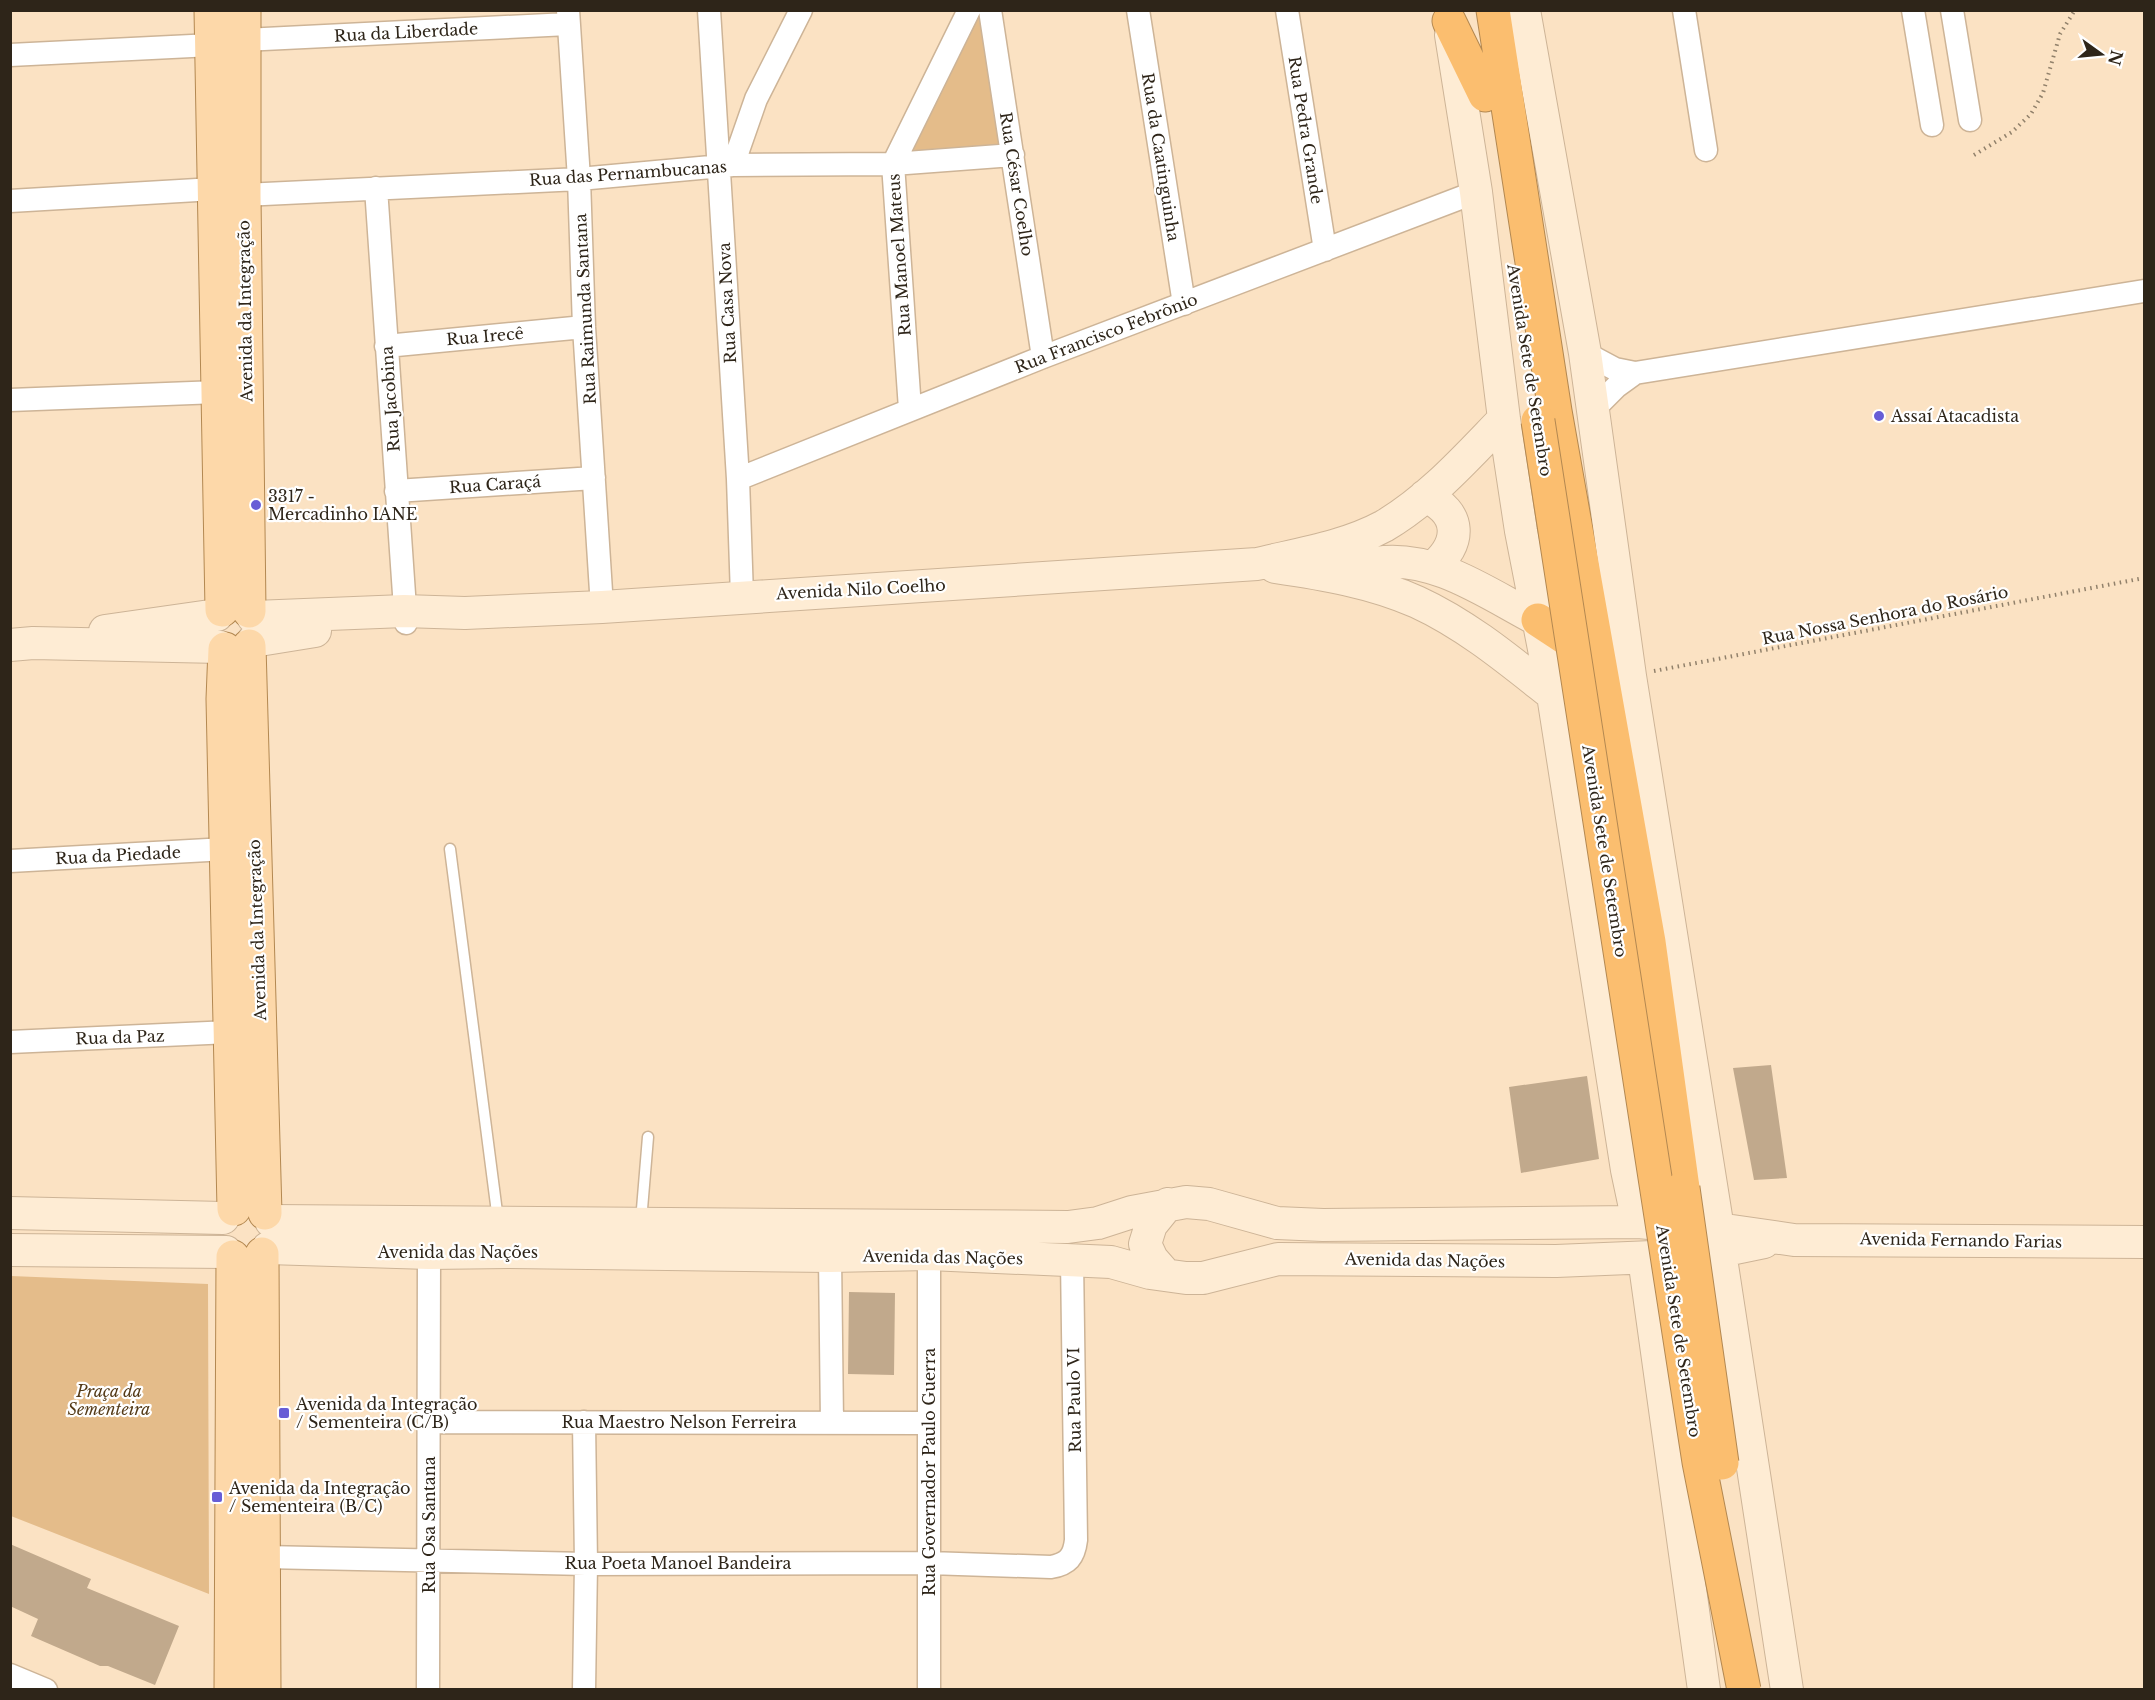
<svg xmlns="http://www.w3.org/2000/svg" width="2155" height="1700" font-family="'Libre Baskerville',serif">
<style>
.green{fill:#e4bc8a}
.building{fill:#c1a98c}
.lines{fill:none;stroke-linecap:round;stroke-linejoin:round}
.lane-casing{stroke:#cdb497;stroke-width:13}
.street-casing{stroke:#cdb497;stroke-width:25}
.secondary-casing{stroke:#cdb497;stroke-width:34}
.primary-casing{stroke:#b38851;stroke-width:35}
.highway-casing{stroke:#b38851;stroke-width:35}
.path{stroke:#91816b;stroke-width:4;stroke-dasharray:1.5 4.5;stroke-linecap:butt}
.lane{stroke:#fff;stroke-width:10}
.street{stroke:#fff;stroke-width:22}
.secondary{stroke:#feecd4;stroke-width:32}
.primary{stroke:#fdd8a9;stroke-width:33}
.highway{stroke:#fbbe6f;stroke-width:33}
.highway-bridge-casing{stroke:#b38851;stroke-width:35;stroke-linecap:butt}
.highway-bridge{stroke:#fbbe6f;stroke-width:33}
.poi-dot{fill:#675dd6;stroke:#fff;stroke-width:2}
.labels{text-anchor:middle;stroke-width:4.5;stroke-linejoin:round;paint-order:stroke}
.street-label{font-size:16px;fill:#2e2519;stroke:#fff}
.poi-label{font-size:16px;fill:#2e2519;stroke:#fff;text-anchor:start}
.park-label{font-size:16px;font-style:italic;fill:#543a17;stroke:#fff}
</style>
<rect width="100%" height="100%" fill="#fbe2c3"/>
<path class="green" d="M 973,11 L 983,11 L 1001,147 L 899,161 Z
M 11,1276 L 208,1284 L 209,1594 L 11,1516 Z"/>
<path class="building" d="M 1771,1065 L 1787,1178 L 1754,1180 L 1733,1068 Z
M 1587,1076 L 1599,1159 L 1521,1173 L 1509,1087 Z
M 849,1292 L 895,1293 L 894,1375 L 848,1374 Z
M 10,1544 L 91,1579 L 87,1588 L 179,1626 L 155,1685 L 108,1666 L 100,1666 L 31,1636 L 38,1619 L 10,1606 Z"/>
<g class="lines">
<defs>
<path id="lane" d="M 450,849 L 498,1220
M 641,1221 L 648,1137"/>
<path id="street" d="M 568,10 L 579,179 L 584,327 L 602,607
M 709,10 L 738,479 L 742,596
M 990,10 L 1043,357
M 1138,10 L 1184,304
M 1287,10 L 1325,250
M 1684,10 L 1706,150
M 1913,10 L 1932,125
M 1952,10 L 1970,120
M 244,40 L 568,24
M 10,55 L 212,45
M 733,165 L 756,99 L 801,10
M 376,188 L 406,623
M 244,195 L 579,179 L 733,165 L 893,164 L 1013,155
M 10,201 L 214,189
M 386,346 L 584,327
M 1585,353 L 1615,369 L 1635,373 L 2144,291
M 10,400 L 218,392
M 910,409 L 893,164 L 969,10
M 1592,411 L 1617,386 L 1635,373
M 738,479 L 1043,357 L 1476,192
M 396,491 L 594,478
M 10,861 L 226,849
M 10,1042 L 230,1032
M 929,1254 L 929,1690
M 830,1256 L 832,1423
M 429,1422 L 929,1423
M 264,1557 L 586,1564 L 929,1563 L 1051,1567 C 1068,1564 1074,1557 1076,1540 L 1072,1260
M 10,1675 L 46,1690
M 428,1690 L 429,1253
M 584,1690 L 586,1564 L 584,1422"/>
<path id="secondary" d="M 1524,10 L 1585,353 L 1630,676 L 1718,1229
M 1451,35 L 1476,192 L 1504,419 L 1521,531 L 1553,695 L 1627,1170 L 1638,1222
M 1425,496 C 1462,513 1462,543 1432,568
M 1275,567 C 1323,574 1372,582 1417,602 C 1467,625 1510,661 1553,695
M 1331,574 C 1346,570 1361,566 1376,563 C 1434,554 1488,594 1538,620
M 253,617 L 404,611 L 465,613 L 602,607 L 1257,564 C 1299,554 1345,547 1384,526 C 1430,499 1467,457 1504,419
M 105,631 L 217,615
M 253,641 L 315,631
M 10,645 L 33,643 L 220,647
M 10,1213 L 223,1218
M 271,1221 L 1068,1227 L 1098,1223 L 1132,1212 L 1186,1202 L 1209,1204 L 1277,1223 L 1323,1225 L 1638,1222 L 1718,1229 L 1794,1240 L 2144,1242
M 268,1248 L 429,1253 L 509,1252 L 830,1256 L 929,1254 L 1111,1262 L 1150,1273 L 1186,1278 L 1203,1278 L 1278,1259 L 1556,1261 L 1701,1255 L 1764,1242
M 10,1250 L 226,1252
M 1720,1252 L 1787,1690
M 1644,1258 L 1704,1690
M 1166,1275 L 1152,1259 L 1145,1244 L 1151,1225 L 1168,1204"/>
<path id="primary" d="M 211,10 L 222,610
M 244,10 L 244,195 L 249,611
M 249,646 L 265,1213
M 225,649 L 223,699 L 234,1209
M 262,1254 L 264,1690
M 231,1690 L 233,1257"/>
<path id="highway" d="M 1493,10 L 1555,411 L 1649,942 L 1683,1188
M 1449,21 L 1485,95
M 1538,620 L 1573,643"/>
</defs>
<use href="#lane" class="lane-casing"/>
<use href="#street" class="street-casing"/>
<use href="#secondary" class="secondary-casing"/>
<use href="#primary" class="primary-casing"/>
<use href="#highway" class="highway-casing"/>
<path class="path" d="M 1974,155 L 2012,132 L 2031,114 L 2043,93 L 2060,34 L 2075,10
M 1654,671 L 2144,578"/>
<use href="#lane" class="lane"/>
<use href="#street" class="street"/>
<use href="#secondary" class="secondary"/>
<use href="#primary" class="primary"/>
<use href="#highway" class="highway"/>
<defs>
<path id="highway-bridge" d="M 1538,421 L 1699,1462 L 1744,1690
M 1683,1188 L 1722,1463"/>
</defs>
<use href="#highway-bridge" class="highway-bridge-casing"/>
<use href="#highway-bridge" class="highway-bridge"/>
</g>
<g class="poi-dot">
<circle cx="1879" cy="416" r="6"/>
<circle cx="256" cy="505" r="6"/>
<rect x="278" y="1407" width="12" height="12" rx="3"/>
<rect x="211" y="1491" width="12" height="12" rx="3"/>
</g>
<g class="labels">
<g class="street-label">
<text transform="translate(406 32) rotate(-3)" y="6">Rua da Liberdade</text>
<text transform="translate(1306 130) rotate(81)" y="6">Rua Pedra Grande</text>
<text transform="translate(1161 157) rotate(81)" y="6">Rua da Caatinguinha</text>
<text transform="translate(628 173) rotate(-4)" y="6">Rua das Pernambucanas</text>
<text transform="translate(1017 184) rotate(81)" y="6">Rua César Coelho</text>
<text transform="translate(899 255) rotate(-94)" y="6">Rua Manoel Mateus</text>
<text transform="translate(727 303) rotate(-93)" y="6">Rua Casa Nova</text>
<text transform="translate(585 309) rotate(-93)" y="6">Rua Raimunda Santana</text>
<text transform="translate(245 311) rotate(-91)" y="6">Avenida da Integração</text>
<text transform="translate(1106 333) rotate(-21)" y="6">Rua Francisco Febrônio</text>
<text transform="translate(485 336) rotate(-5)" y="6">Rua Irecê</text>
<text transform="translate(1530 370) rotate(81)" y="6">Avenida Sete de Setembro</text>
<text transform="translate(390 399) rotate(-94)" y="6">Rua Jacobina</text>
<text transform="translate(495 484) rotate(-4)" y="6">Rua Caraçá</text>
<text transform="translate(861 589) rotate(-3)" y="6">Avenida Nilo Coelho</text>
<text transform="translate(1885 615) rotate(-11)" y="6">Rua Nossa Senhora do Rosário</text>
<text transform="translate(1605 851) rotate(81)" y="6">Avenida Sete de Setembro</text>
<text transform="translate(118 855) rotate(-3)" y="6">Rua da Piedade</text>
<text transform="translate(257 930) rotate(-92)" y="6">Avenida da Integração</text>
<text transform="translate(120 1037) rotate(-2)" y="6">Rua da Paz</text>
<text transform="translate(1961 1240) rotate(1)" y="6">Avenida Fernando Farias</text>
<text x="458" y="1258">Avenida das Nações</text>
<text transform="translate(943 1257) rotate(1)" y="6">Avenida das Nações</text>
<text transform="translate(1425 1260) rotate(1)" y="6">Avenida das Nações</text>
<text transform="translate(1679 1331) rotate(81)" y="6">Avenida Sete de Setembro</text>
<text transform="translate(1074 1400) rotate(-91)" y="6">Rua Paulo VI</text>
<text x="679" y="1428">Rua Maestro Nelson Ferreira</text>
<text transform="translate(929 1472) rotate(-90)" y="6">Rua Governador Paulo Guerra</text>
<text transform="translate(429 1525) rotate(-90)" y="6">Rua Osa Santana</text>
<text x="678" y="1569">Rua Poeta Manoel Bandeira</text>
</g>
<g class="poi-label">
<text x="1891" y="422">Assaí Atacadista</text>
<text x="268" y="502">3317 -<tspan x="268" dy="18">Mercadinho IANE</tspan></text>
<text x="296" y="1410">Avenida da Integração<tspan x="296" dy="18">/ Sementeira (C/B)</tspan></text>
<text x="229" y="1494">Avenida da Integração<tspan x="229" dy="18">/ Sementeira (B/C)</tspan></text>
</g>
<g class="park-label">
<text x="109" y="1397">Praça da<tspan x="109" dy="18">Sementeira</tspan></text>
</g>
</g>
<rect width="2155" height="1700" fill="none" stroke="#2e2519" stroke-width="24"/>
<g transform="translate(2101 54) rotate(105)" stroke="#ffffff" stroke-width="4.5" paint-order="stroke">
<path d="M0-4.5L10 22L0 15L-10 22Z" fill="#2e2519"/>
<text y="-9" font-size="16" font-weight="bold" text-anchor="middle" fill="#2e2519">N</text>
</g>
</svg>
